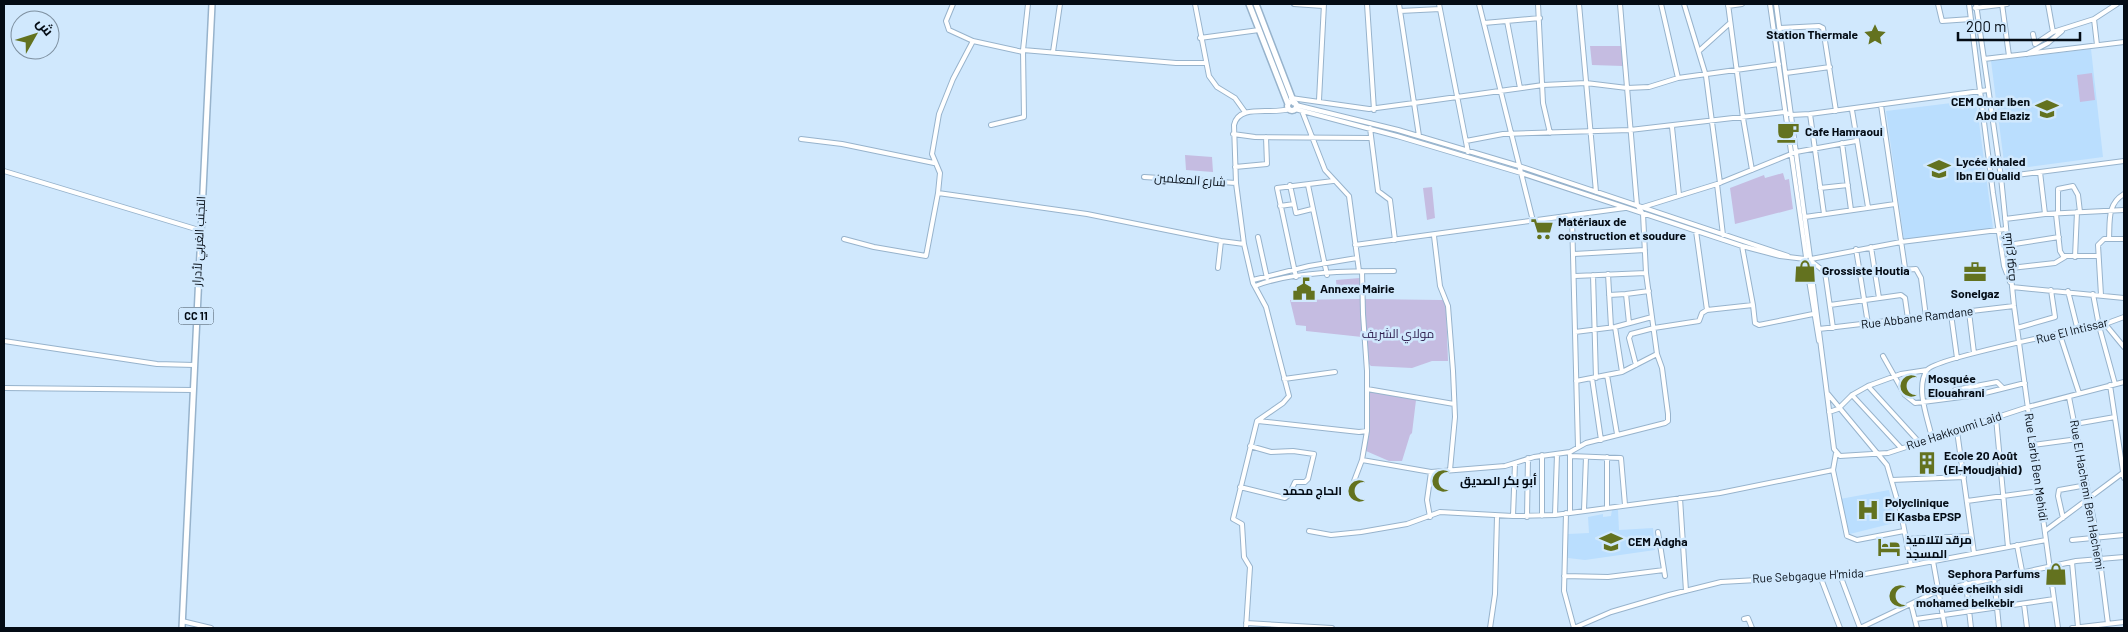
<svg xmlns="http://www.w3.org/2000/svg" width="2128" height="632" font-family="Barlow,Cairo,sans-serif">
<style>
.built{fill:#badefe}
.green{fill:#c5bce1}
.lines{fill:none;stroke-linecap:round;stroke-linejoin:round}
.minor-casing{stroke:#97b3cc;stroke-width:6}
.major-casing{stroke:#97b3cc;stroke-width:8}
.minor{stroke:#fff;stroke-width:4}
.major{stroke:#fff;stroke-width:5}
.labels{text-anchor:middle;stroke-width:5;stroke-linejoin:round;paint-order:stroke}
.shield{fill:#d0e8fd;stroke:#414e5b;stroke-width:1}
.shield-label{font-size:11px;font-weight:bold;fill:#040c15}
.poi-label{font-size:12px;font-weight:bold;fill:#040c15;stroke:#d0e8fd;text-anchor:start}
.street-label{font-size:12px;fill:#040c15;stroke:#d0e8fd}
.park-label{font-size:12px;fill:#312251;stroke:#d0e8fd}
</style>
<rect width="100%" height="100%" fill="#d0e8fd"/>
<path class="built" d="M 2091,49 L 2103,157 L 2005,170 L 1991,61 Z
M 1976,100 L 1993,228 L 1904,240 L 1886,111 Z
M 1889,490 L 1896,521 L 1894,523 L 1850,534 L 1845,531 L 1840,499 Z
M 1612,510 L 1618,510 L 1619,530 L 1653,528 L 1655,550 L 1585,560 L 1568,558 L 1568,534 L 1589,533 L 1588,517 L 1603,514 L 1603,517 L 1611,516 Z"/>
<path class="green" d="M 1590,46 L 1621,46 L 1623,66 L 1592,65 Z
M 2092,73 L 2095,100 L 2080,102 L 2077,75 Z
M 1185,155 L 1212,157 L 1213,172 L 1186,170 Z
M 1783,173 L 1785,180 L 1789,179 L 1793,209 L 1735,224 L 1730,188 L 1764,175 L 1765,178 Z
M 1432,187 L 1435,218 L 1427,220 L 1423,188 Z
M 1360,278 L 1362,291 L 1337,293 L 1336,280 Z
M 1361,299 L 1443,300 L 1446,305 L 1448,361 L 1432,361 L 1412,368 L 1371,366 L 1368,363 L 1362,329 L 1362,337 L 1306,331 L 1306,326 L 1296,325 L 1290,300 Z
M 1373,390 L 1416,400 L 1412,433 L 1410,435 L 1402,461 L 1389,461 L 1366,451 L 1368,436 L 1368,397 L 1370,391 Z"/>
<g class="lines">
<defs>
<path id="minor" d="M 953,4 L 946,21 L 949,30 L 973,41 L 1023,52
M 1195,4 L 1209,76 L 1217,87 L 1235,98 L 1245,112
M 1294,4 L 1323,6
M 1367,4 L 1374,110
M 1439,4 L 1468,152
M 1479,4 L 1533,221
M 1538,4 L 1543,103 L 1550,133
M 1579,4 L 1596,192
M 1661,4 L 1678,78
M 1684,4 L 1706,76 L 1720,183
M 1728,4 L 1743,118 L 1752,170
M 1770,4 L 1806,257
M 1776,4 L 1810,257
M 1938,4 L 1942,21 L 1971,19
M 1969,4 L 1993,193 L 2004,266 L 2010,282
M 1976,4 L 2001,177 L 2014,306 L 2058,628
M 2002,4 L 2009,56
M 2048,4 L 2053,32 L 2094,19 L 2097,45
M 1728,6 L 1742,4
M 1975,8 L 2007,4
M 1400,11 L 1440,9
M 2094,19 L 2117,4
M 1507,21 L 1520,88
M 1484,23 L 1540,18
M 1780,28 L 1819,26 L 1823,28 L 1836,111
M 2033,34 L 2035,44
M 1200,38 L 1259,30
M 973,41 L 953,79 L 939,114 L 932,154 L 940,173 L 938,193 L 1087,214 L 1221,241 L 1244,244
M 2035,44 L 2053,32
M 1023,50 L 1176,63 L 1205,63
M 1699,51 L 1730,23
M 1053,52 L 1060,4
M 2027,54 L 2048,43 L 2062,31
M 1984,59 L 2124,42
M 1786,73 L 1830,67
M 1291,98 L 1369,109 L 1414,103 L 1399,4
M 1319,100 L 1324,4
M 1296,105 L 1398,130 L 1519,166 L 1788,256
M 1881,105 L 1905,268
M 1295,109 L 1397,136 L 1521,173 L 1742,246 L 1780,256 L 1805,259
M 1852,110 L 1868,207
M 1302,111 L 1325,170 L 1349,196 L 1359,271
M 1810,114 L 1824,214
M 991,125 L 1024,117 L 1023,50 L 1028,4
M 1672,127 L 1679,195
M 1370,128 L 1378,191 L 1390,200 L 1395,240
M 1233,134 L 1255,137 L 1370,138
M 1419,136 L 1414,103 L 1543,85 L 1586,83 L 1627,88 L 1649,87 L 1678,78 L 1779,64
M 801,139 L 842,144 L 934,163
M 1466,141 L 1503,134 L 1630,130 L 1784,112 L 1791,115 L 1810,114 L 1988,90
M 1842,143 L 1851,210
M 1235,167 L 1267,164 L 1266,137
M 4,171 L 199,230
M 2040,172 L 2045,214
M 1144,177 L 1236,183
M 2001,177 L 2124,161
M 1717,184 L 1723,235
M 1290,185 L 1296,213 L 1312,209
M 1308,185 L 1327,275
M 1820,188 L 1848,185
M 1280,206 L 1294,204
M 1643,207 L 1717,184 L 1796,152 L 1856,141
M 2058,213 L 2058,189 L 2073,186 L 2078,195 L 2080,212
M 2056,214 L 2060,251 L 2063,256 L 2098,256
M 1572,217 L 1578,447
M 1805,217 L 1895,204
M 2005,219 L 2045,214 L 2124,210
M 1696,231 L 1707,310
M 1434,236 L 1440,286 L 1448,306 L 1453,371 L 1455,417 L 1450,470
M 1258,237 L 1267,278
M 844,239 L 874,247 L 926,256 L 938,193
M 2109,239 C 2110,221 2107,204 2124,194
M 1355,245 L 1625,208
M 2008,245 L 2059,237
M 1742,246 L 1753,305
M 1871,247 L 1879,298
M 1856,249 L 1868,324
M 1574,254 L 1645,250
M 2075,257 L 2077,212
M 1811,259 L 1901,242 L 2006,229
M 1810,261 L 1834,449 L 1840,456 L 1888,453 L 2028,407 L 2124,382
M 1811,261 L 1825,272 L 1859,273 L 1916,269 L 1921,278 L 1926,317
M 1806,262 L 1819,341
M 1218,268 L 1221,241
M 2011,268 L 2055,263 L 2065,257
M 1825,272 L 1833,328
M 1608,274 L 1611,327
M 1593,275 L 1596,378
M 1575,276 L 1646,273
M 1296,277 L 1277,188 L 1333,181
M 1253,280 L 1309,266 L 1357,258
M 1255,286 C 1292,271 1353,271 1394,271
M 2012,287 L 2124,298
M 2068,291 L 2078,331
M 1626,294 L 1649,291
M 2093,294 L 2099,326 L 2115,384
M 1609,295 L 1626,294 L 1629,323
M 2101,295 L 2098,245 L 2104,239 L 2124,239
M 1830,305 L 1901,295 L 1905,298 L 1908,319
M 1969,312 L 1974,353
M 1951,314 L 1957,358
M 2105,324 L 2124,347
M 1615,327 L 1622,372
M 2017,328 L 2055,317 L 2051,290
M 1819,329 L 2014,306
M 1575,332 L 1615,327 L 1652,317
M 2060,335 L 2079,393
M 4,341 L 157,364 L 194,365
M 1883,356 L 1905,395 L 1915,403 L 1977,395 L 2025,383
M 1636,365 L 1629,338 L 1631,334 L 1654,328 L 1699,321 L 1702,313 L 1707,310 L 1753,305 L 1755,323 L 1759,325 L 1813,314
M 1607,375 L 1617,434
M 1592,378 L 1601,440
M 1284,379 L 1335,372
M 1576,381 L 1622,372 L 1657,354 L 1646,273 L 1643,214 L 1637,205 L 1636,194 L 1620,4
M 2110,385 L 2124,478
M 1868,386 L 1919,442
M 4,388 L 193,390
M 1367,389 L 1454,404
M 1828,394 L 1887,465 L 1901,513 L 1911,565
M 1852,395 L 1901,448
M 1953,397 L 1955,390 L 1997,382 L 2003,388
M 2069,397 L 2097,537 L 2108,624
M 1829,412 L 1838,409 L 1852,395 L 1868,386 L 1901,374 L 1927,370
M 1996,418 L 2008,547
M 1258,421 L 1359,432 L 1367,431
M 2075,424 L 2115,417
M 1957,431 L 1974,553
M 1932,438 C 1928,419 1915,388 1927,370 C 1935,358 2081,329 2105,324 L 2124,317
M 2033,445 L 2078,439
M 1836,453 L 1833,470 L 1847,536 L 1857,540 L 1904,531
M 1570,455 L 1570,513
M 1570,456 L 1621,458 L 1625,505
M 1607,457 L 1607,507
M 1362,460 L 1431,472 L 1505,466 L 1534,457 L 1570,452 L 1586,443 L 1665,423 L 1668,421 L 1668,414 L 1662,368 L 1657,354
M 1892,480 L 1964,477
M 1240,487 L 1285,498 L 1289,495 L 1295,482 L 1305,482 L 1308,479 L 1314,454 L 1293,451 L 1271,452 L 1250,446
M 1351,489 L 1362,460 L 1367,431 L 1367,371 L 1363,314 L 1362,271
M 1680,498 L 1686,591
M 1967,501 L 2039,491
M 1584,510 L 1586,457
M 1566,513 L 1564,591 L 1574,628
M 1555,515 L 1557,454
M 1513,516 L 1515,463
M 1542,516 L 1542,455
M 1430,517 L 1427,500 L 1431,472
M 1527,517 L 1528,458
M 2063,518 L 2058,496 L 2059,490 L 2087,485
M 1309,531 L 1331,535 L 1361,532 L 1407,524 L 1440,512 L 1513,516 L 1555,515 L 1720,493 L 1833,470
M 2045,531 L 2124,472
M 1658,532 L 1665,576
M 1906,539 L 1971,536
M 2072,540 L 2124,535
M 2017,545 L 2022,571
M 1933,561 L 1945,628
M 2072,562 L 2078,627
M 1840,575 L 1860,628
M 1564,576 L 1608,577 L 1664,570
M 1820,576 L 1840,628
M 1994,577 L 1999,628
M 1966,583 L 1971,628
M 1911,604 L 1917,628
M 2024,604 L 2027,628
M 1744,619 L 1748,618 L 1752,628
M 1916,619 L 2054,599
M 182,621 L 211,628
M 1246,623 L 1332,628
M 1246,628 L 1250,567 L 1244,557 L 1242,524 L 1233,519 L 1257,421 L 1283,403 L 1289,396 L 1266,307 L 1253,283 L 1244,244 L 1236,183 L 1234,125 C 1239,103 1272,115 1289,109
M 1490,628 L 1495,594 L 1497,516
M 1574,628 L 1611,612 L 1669,595 L 1721,582 L 1865,574 L 2046,540
M 1860,628 L 1940,590 L 2076,561 L 2124,557
M 2072,628 L 2124,622"/>
<path id="major" d="M 1249,4 L 1288,104
M 1256,4 L 1294,103
M1287.5 106a4.5 4.5 0 1 1 9 0a4.5 4.5 0 1 1-9 0Z
M 182,628 L 212,4"/>
</defs>
<use href="#minor" class="minor-casing"/>
<use href="#major" class="major-casing"/>
<use href="#minor" class="minor"/>
<use href="#major" class="major"/>
</g>
<defs>
<symbol id="sight-bare" viewBox="-9 -9 18 18"><path d="M0-6L1.8-2.2L6-1.7L2.9 1.2L3.7 5.4L0 3.3L-3.7 5.4L-2.9 1.2L-6-1.7L-1.8-2.2Z" fill="#63721f" stroke="#d0e8fd" stroke-width="2.5" paint-order="stroke"/></symbol>
<symbol id="school-bare" viewBox="-9 -9 18 18"><path d="M0-5L7-2L0 1L-7-2ZM-4 1L0 2.5L4 1V4Q0 6-4 4Z" fill="#63721f" stroke="#d0e8fd" stroke-width="2.5" paint-order="stroke"/></symbol>
<symbol id="cafe-bare" viewBox="-9 -9 18 18"><path d="M-5.5-4.5H6V0H3Q3 3.5 0 3.5H-2.5Q-5.5 3.5-5.5 0ZM3-3.2v2h1.7v-2ZM-6 4.5H4V6H-6Z" fill="#63721f" stroke="#d0e8fd" stroke-width="2.5" paint-order="stroke"/></symbol>
<symbol id="supermarket-bare" viewBox="-9 -9 18 18"><path d="M-6-5.5h2.5l.6 2H6L4.5 2H-2.5L-4.4-4H-6ZM-1.5 3.2a1.3 1.3 0 1 0 .1 0ZM3 3.2a1.3 1.3 0 1 0 .1 0Z" fill="#63721f" stroke="#d0e8fd" stroke-width="2.5" paint-order="stroke"/></symbol>
<symbol id="shop-bare" viewBox="-9 -9 18 18"><path d="M-5-2.5h2.3a2.7 3.5 0 0 1 5.4 0H5L5.5 6h-11ZM-1.5-2.5h3a1.5 2.3 0 0 0-3 0Z" fill="#63721f" stroke="#d0e8fd" stroke-width="2.5" paint-order="stroke"/></symbol>
<symbol id="office-bare" viewBox="-9 -9 18 18"><path d="M-6-3h4V-5.5h4V-3h4V5H-6ZM-1-4.5V-3h2v-1.5ZM-6 0V1H6V0Z" fill="#63721f" stroke="#d0e8fd" stroke-width="2.5" paint-order="stroke"/></symbol>
<symbol id="civic-bare" viewBox="-9 -9 18 18"><path d="M-.6-6.5H3V-4.5H.6V-3L4-1V1h2V6H-6V1h2V-1L-.6-3ZM-1.2 2.5V6h2.4V2.5Z" fill="#63721f" stroke="#d0e8fd" stroke-width="2.5" paint-order="stroke"/></symbol>
<symbol id="mosque-bare" viewBox="-9 -9 18 18"><path d="M3.5-4.9A6 6 0 1 0 3.5 4.9A5 5 0 1 1 3.5-4.9Z" fill="#63721f" stroke="#d0e8fd" stroke-width="2.5" paint-order="stroke"/></symbol>
<symbol id="building-bare" viewBox="-9 -9 18 18"><path d="M-4-6H4V6H1V3H-1V6H-4ZM-2.5-4.3h1.7v1.8h-1.7ZM.8-4.3h1.7v1.8H.8ZM-2.5-1h1.7V.8h-1.7ZM.8-1h1.7V.8H.8Z" fill="#63721f" stroke="#d0e8fd" stroke-width="2.5" paint-order="stroke"/></symbol>
<symbol id="hospital-bare" viewBox="-9 -9 18 18"><path d="M-5-5h3v3.5h4V-5h3V5h-3V1.5h-4V5h-3Z" fill="#63721f" stroke="#d0e8fd" stroke-width="2.5" paint-order="stroke"/></symbol>
<symbol id="hotel-bare" viewBox="-9 -9 18 18"><path d="M-6-4.5h1.5V1H6V5H4.5V3h-9V5H-6ZM-4 0a1.8 1.8 0 1 1 3.6 0ZM.5 0V-2.5h3Q6-2.5 6 0Z" fill="#63721f" stroke="#d0e8fd" stroke-width="2.5" paint-order="stroke"/></symbol>
</defs>
<g fill-rule="evenodd">
<use href="#sight-bare" x="1859" y="19" width="32" height="32"/>
<use href="#school-bare" x="2031" y="93" width="32" height="32"/>
<use href="#cafe-bare" x="1772" y="116" width="32" height="32"/>
<use href="#school-bare" x="1923" y="153" width="32" height="32"/>
<use href="#supermarket-bare" x="1526" y="213" width="32" height="32"/>
<use href="#shop-bare" x="1789" y="255" width="32" height="32"/>
<use href="#office-bare" x="1959" y="256" width="32" height="32"/>
<use href="#civic-bare" x="1288" y="273" width="32" height="32"/>
<use href="#mosque-bare" x="1895" y="370" width="32" height="32"/>
<use href="#building-bare" x="1911" y="447" width="32" height="32"/>
<use href="#mosque-bare" x="1427" y="465" width="32" height="32"/>
<use href="#mosque-bare" x="1343" y="475" width="32" height="32"/>
<use href="#hospital-bare" x="1852" y="494" width="32" height="32"/>
<use href="#school-bare" x="1595" y="526" width="32" height="32"/>
<use href="#hotel-bare" x="1873" y="531" width="32" height="32"/>
<use href="#shop-bare" x="2040" y="558" width="32" height="32"/>
<use href="#mosque-bare" x="1884" y="580" width="32" height="32"/>
</g>
<g class="labels">
<rect class="shield" x="178.5" y="307.5" width="35" height="17" rx="4"/>
<g class="shield-label">
<text x="196" y="320">CC 11</text>
</g>
<g class="poi-label">
<text x="1858" y="39" text-anchor="end">Station Thermale</text>
<text x="2030" y="106" text-anchor="end">CEM Omar Iben<tspan x="2030" dy="14">Abd Elaziz</tspan></text>
<text x="1805" y="136">Cafe Hamraoui</text>
<text x="1956" y="166">Lycée khaled<tspan x="1956" dy="14">Ibn El Oualid</tspan></text>
<text x="1558" y="226">Matériaux de<tspan x="1558" dy="14">construction et soudure</tspan></text>
<text x="1822" y="275">Grossiste Houtia</text>
<text x="1320" y="293">Annexe Mairie</text>
<text x="1975" y="298" text-anchor="middle">Sonelgaz</text>
<text x="1928" y="383">Mosquée<tspan x="1928" dy="14">Elouahrani</tspan></text>
<text x="1944" y="460">Ecole 20 Août<tspan x="1944" dy="14">(El-Moudjahid)</tspan></text>
<text x="1460" y="485">أبو بكر الصديق</text>
<text x="1342" y="495" text-anchor="end">الحاج محمد</text>
<text x="1885" y="507">Polyclinique<tspan x="1885" dy="14">El Kasba EPSP</tspan></text>
<text x="1906" y="544">مرقد لتلاميذ<tspan x="1906" dy="14">المسجد</tspan></text>
<text x="1628" y="546">CEM Adgha</text>
<text x="2040" y="578" text-anchor="end">Sephora Parfums</text>
<text x="1916" y="593">Mosquée cheikh sidi<tspan x="1916" dy="14">mohamed belkebir</tspan></text>
</g>
<g class="street-label">
<text transform="translate(1190 180) rotate(4)" y="4">شارع المعلمين</text>
<text transform="translate(199 241) rotate(-87)" y="4">التجنب الغربي لأدرار</text>
<text transform="translate(2009 257) rotate(-95)" y="4">شارع بودة</text>
<text transform="translate(1917 318) rotate(-7)" y="4">Rue Abbane Ramdane</text>
<text transform="translate(2072 331) rotate(-14)" y="4">Rue El Intissar</text>
<text transform="translate(1954 431) rotate(-18)" y="4">Rue Hakkoumi Laid</text>
<text transform="translate(2036 467) rotate(82)" y="4">Rue Larbi Ben Mehidi</text>
<text transform="translate(2087 495) rotate(80)" y="4">Rue El Hachemi Ben Hachemi</text>
<text transform="translate(1808 576) rotate(-3)" y="4">Rue Sebgague H'mida</text>
</g>
<g class="park-label">
<text x="1398" y="338">مولاي الشريف</text>
</g>
</g>
<rect width="2128" height="632" fill="none" stroke="#040c15" stroke-width="10"/>
<g transform="translate(35 35) rotate(51)"><circle r="24" fill="#d0e8fd" stroke="#7e90a0"/>
<path d="M0-4L9 19L0 12L-9 19Z" fill="#63721f"/>
<text y="-8" font-size="14" font-weight="bold" text-anchor="middle" fill="#040c15">ش</text>
</g>
<path d="M1958 32v8h122v-8" fill="none" stroke="#040c15" stroke-width="2.5"/>
<text x="1966" y="32" font-size="15" fill="#040c15" stroke="#d0e8fd" stroke-width="4" paint-order="stroke">200 m</text>
</svg>
